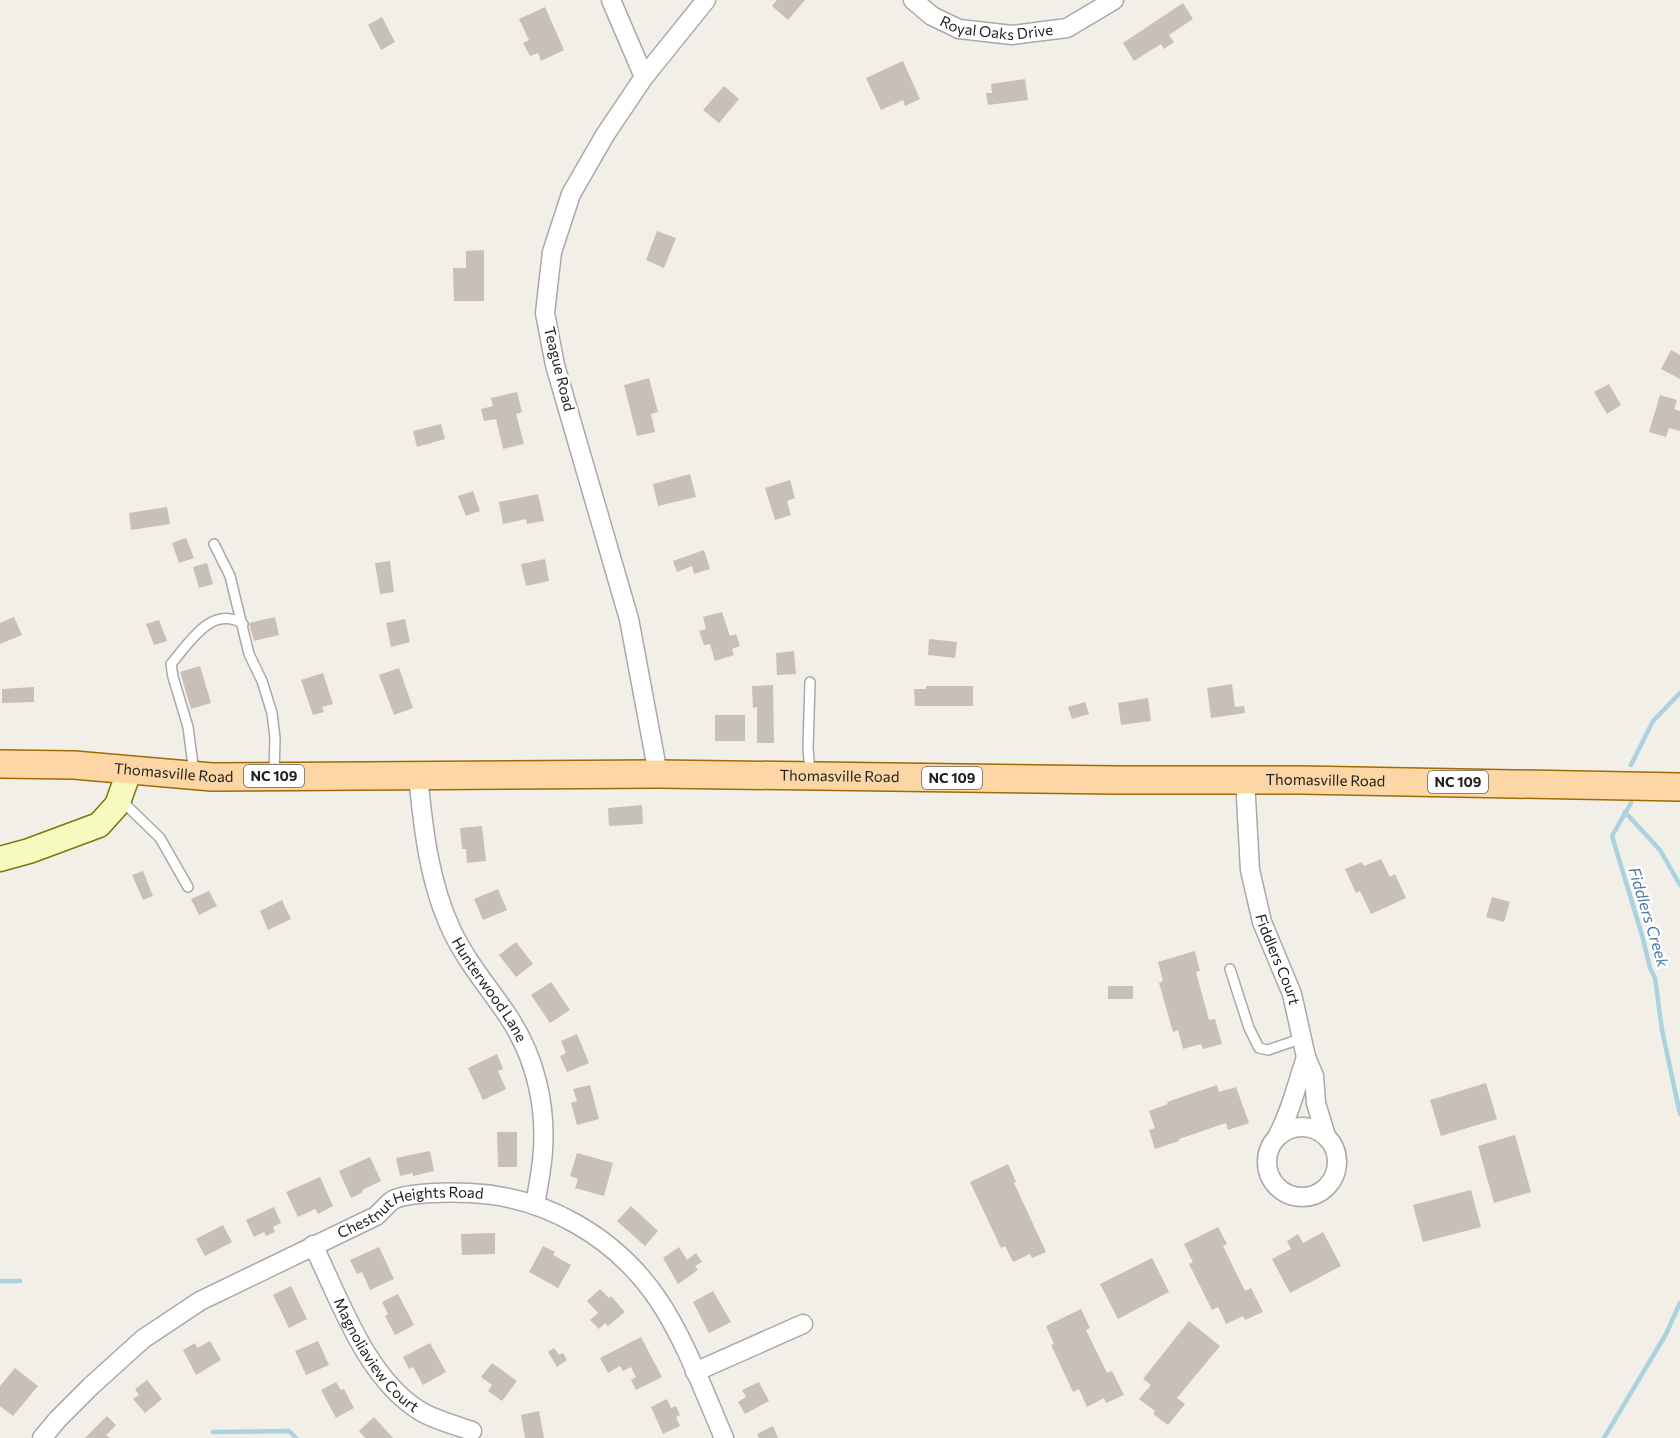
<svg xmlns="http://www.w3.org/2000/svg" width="1680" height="1438" font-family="Commissioner,sans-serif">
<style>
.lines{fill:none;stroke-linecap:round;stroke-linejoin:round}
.stream{stroke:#aad3df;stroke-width:4.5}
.building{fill:#c7bfb8}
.service-casing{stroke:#a9a9a9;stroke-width:12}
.minor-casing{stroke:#a9a9a9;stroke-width:21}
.secondary-casing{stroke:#707d05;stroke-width:27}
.primary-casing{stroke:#a06b00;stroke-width:30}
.service{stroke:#fff;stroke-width:9}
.minor{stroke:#fff;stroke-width:18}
.secondary{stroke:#f7fabf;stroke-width:24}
.primary{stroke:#fcd6a4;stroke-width:27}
.labels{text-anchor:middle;stroke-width:5;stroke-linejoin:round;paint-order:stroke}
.shield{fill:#fff;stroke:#646464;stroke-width:1.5}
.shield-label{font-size:14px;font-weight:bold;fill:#222}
.street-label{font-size:15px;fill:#222;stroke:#fff}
.water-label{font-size:16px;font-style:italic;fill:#4a7aab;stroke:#fff}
</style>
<rect width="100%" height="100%" fill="#f2efe9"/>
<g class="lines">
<path class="stream" d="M 1631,765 L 1653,721 L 1680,693
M 1631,803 L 1612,836 L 1642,935 L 1650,968 L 1655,978 L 1662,1030 L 1680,1114
M 1625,812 L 1660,850 L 1680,885
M 0,1281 L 20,1281
M 213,1432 L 289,1431 L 296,1438
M 1604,1438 L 1666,1334 L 1680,1303"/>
</g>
<path class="building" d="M 777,0 L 805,0 L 788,20 L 772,6 Z
M 1183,3 L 1193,19 L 1169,35 L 1174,42 L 1164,49 L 1161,44 L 1134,61 L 1123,43 Z
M 545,7 L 564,50 L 541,61 L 538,53 L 530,56 L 523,43 L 529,40 L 519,19 Z
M 382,17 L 395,42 L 381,50 L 368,25 Z
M 903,61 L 920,99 L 905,106 L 903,100 L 881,110 L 866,78 Z
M 1025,79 L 1028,100 L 988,105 L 986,93 L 992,93 L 991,84 Z
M 724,86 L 739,99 L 719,123 L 703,110 Z
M 657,231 L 676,238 L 664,268 L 646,260 Z
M 484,250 L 484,301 L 454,301 L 453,268 L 466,268 L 466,251 Z
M 1671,350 L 1680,355 L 1680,379 L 1661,369 Z
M 649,378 L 658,412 L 651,414 L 655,432 L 637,436 L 624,385 Z
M 1609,384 L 1621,405 L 1607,414 L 1594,392 Z
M 517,392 L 522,412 L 516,414 L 524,444 L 503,449 L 496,419 L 484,421 L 481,409 L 493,406 L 491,398 Z
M 1660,395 L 1677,400 L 1674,409 L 1680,411 L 1680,431 L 1669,428 L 1666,437 L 1649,432 Z
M 441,424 L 445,439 L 417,447 L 413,431 Z
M 690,474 L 696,497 L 658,506 L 653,484 Z
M 790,480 L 795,498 L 787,501 L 791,515 L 775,520 L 765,488 Z
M 473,491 L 480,511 L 466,516 L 458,496 Z
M 538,494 L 544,521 L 527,524 L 526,519 L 503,524 L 499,502 Z
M 167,507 L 170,524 L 131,530 L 129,513 Z
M 186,538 L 194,558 L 179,563 L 172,543 Z
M 704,550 L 710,569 L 694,574 L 692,566 L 677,572 L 673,561 Z
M 545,559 L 549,581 L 526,586 L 521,564 Z
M 390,561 L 394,592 L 380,594 L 375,563 Z
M 207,563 L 213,584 L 199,588 L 193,567 Z
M 722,612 L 730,636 L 736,634 L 740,646 L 732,649 L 734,655 L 715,661 L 710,644 L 704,645 L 699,631 L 706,629 L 703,617 Z
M 14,617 L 22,635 L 0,644 L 0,623 Z
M 275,617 L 279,635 L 254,641 L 249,623 Z
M 405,619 L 410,642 L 391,647 L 386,623 Z
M 159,620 L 167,641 L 154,645 L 146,624 Z
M 929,639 L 957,642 L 955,658 L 928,655 Z
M 794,651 L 796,674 L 777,675 L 776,653 Z
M 200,666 L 211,703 L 191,709 L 180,672 Z
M 399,668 L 413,708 L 394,715 L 379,675 Z
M 323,673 L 333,704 L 322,707 L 324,712 L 313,715 L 301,680 Z
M 1232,684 L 1235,707 L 1244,706 L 1245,713 L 1211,718 L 1207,688 Z
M 773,685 L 774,743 L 757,743 L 757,707 L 753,708 L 752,686 Z
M 926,686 L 973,686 L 973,706 L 915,706 L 914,689 L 926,689 Z
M 34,687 L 34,702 L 2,703 L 2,689 Z
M 1148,698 L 1151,721 L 1121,725 L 1118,703 Z
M 1085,702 L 1089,714 L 1072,719 L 1068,707 Z
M 715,715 L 745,715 L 745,741 L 715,741 Z
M 642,805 L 643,824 L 609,826 L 608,808 Z
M 482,826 L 486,861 L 467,863 L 466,849 L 462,849 L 460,828 Z
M 1381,859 L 1390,877 L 1395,874 L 1406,898 L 1371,914 L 1360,891 L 1356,893 L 1345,869 L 1362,862 L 1364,866 Z
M 143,871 L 153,896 L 143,900 L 132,875 Z
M 498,889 L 507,910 L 483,920 L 474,899 Z
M 209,891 L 217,906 L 199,915 L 191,899 Z
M 1492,897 L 1510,902 L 1504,922 L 1486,917 Z
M 282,900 L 291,919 L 268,930 L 260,911 Z
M 516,942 L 533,964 L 516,977 L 499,955 Z
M 1195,951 L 1200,971 L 1196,972 L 1209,1020 L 1215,1019 L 1222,1044 L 1203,1049 L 1201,1044 L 1183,1049 L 1178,1030 L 1173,1032 L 1159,983 L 1163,981 L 1158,962 Z
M 551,982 L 570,1010 L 550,1023 L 531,995 Z
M 1108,986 L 1133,986 L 1133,999 L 1108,999 Z
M 577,1034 L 589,1063 L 567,1072 L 560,1056 L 566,1053 L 561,1041 Z
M 497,1054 L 503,1069 L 498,1071 L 506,1089 L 483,1100 L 468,1068 Z
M 1486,1083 L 1497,1119 L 1441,1136 L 1430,1100 Z
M 590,1085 L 599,1119 L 577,1125 L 571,1103 L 577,1101 L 573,1089 Z
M 1217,1085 L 1219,1092 L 1236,1087 L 1249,1123 L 1228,1130 L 1226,1123 L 1179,1139 L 1179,1141 L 1155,1149 L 1149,1130 L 1155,1128 L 1149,1111 L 1168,1104 L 1167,1102 Z
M 497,1132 L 517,1132 L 517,1167 L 498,1167 Z
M 1515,1135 L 1531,1192 L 1494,1203 L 1478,1146 Z
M 430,1151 L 434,1171 L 413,1176 L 413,1173 L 400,1176 L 396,1158 Z
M 577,1153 L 613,1163 L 604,1196 L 575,1188 L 578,1179 L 570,1176 Z
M 370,1157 L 381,1181 L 362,1190 L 363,1192 L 351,1198 L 339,1171 Z
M 1008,1164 L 1016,1182 L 1014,1183 L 1046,1252 L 1032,1258 L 1030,1254 L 1013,1262 L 1005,1246 L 1001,1248 L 970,1182 Z
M 320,1177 L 333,1206 L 318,1214 L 315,1209 L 298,1217 L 286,1192 Z
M 1471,1190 L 1481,1227 L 1423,1242 L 1413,1205 Z
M 631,1206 L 658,1231 L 645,1246 L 617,1221 Z
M 274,1207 L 281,1223 L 273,1227 L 275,1232 L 266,1236 L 264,1232 L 254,1237 L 246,1220 Z
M 223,1225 L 232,1242 L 205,1256 L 196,1239 Z
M 1218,1227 L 1227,1244 L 1223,1246 L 1245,1291 L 1251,1288 L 1263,1312 L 1245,1320 L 1243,1316 L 1226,1324 L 1218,1307 L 1212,1310 L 1189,1264 L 1193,1262 L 1184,1244 Z
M 1323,1232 L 1341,1266 L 1290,1293 L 1272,1259 L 1291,1249 L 1287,1241 L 1298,1234 L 1303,1243 Z
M 495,1233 L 495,1254 L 462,1255 L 461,1234 Z
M 543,1246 L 555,1252 L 553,1255 L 571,1265 L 558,1288 L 529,1272 Z
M 379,1247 L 394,1279 L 370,1290 L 362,1272 L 357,1274 L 350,1260 Z
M 679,1247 L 687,1260 L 696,1253 L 702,1262 L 695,1266 L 698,1270 L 678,1284 L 663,1258 Z
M 1152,1258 L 1169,1292 L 1118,1319 L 1100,1284 Z
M 291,1286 L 307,1319 L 289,1328 L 273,1295 Z
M 600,1289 L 609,1298 L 611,1296 L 625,1312 L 608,1326 L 605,1323 L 599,1329 L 590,1320 L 598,1313 L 587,1301 Z
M 713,1291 L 731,1322 L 709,1333 L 693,1302 Z
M 398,1294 L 414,1325 L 395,1335 L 385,1316 L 388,1314 L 382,1302 Z
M 1081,1309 L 1090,1328 L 1086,1330 L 1107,1373 L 1112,1371 L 1124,1395 L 1106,1403 L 1104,1398 L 1087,1407 L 1079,1389 L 1073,1392 L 1051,1345 L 1054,1344 L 1046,1326 Z
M 1189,1321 L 1220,1346 L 1177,1398 L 1185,1404 L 1168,1425 L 1153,1414 L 1155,1411 L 1139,1399 L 1151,1385 L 1143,1379 Z
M 641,1337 L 662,1377 L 636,1390 L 631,1380 L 636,1377 L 631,1367 L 623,1371 L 620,1366 L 608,1373 L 600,1358 Z
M 210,1341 L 221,1360 L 196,1375 L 183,1350 L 195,1343 L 197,1348 Z
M 318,1341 L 329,1365 L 306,1375 L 295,1351 Z
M 430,1343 L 446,1372 L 423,1385 L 413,1367 L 409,1369 L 403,1357 Z
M 554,1348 L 559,1355 L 563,1353 L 567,1360 L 557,1367 L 548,1352 Z
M 492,1363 L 517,1381 L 502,1401 L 488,1391 L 492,1385 L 481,1377 Z
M 15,1368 L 38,1386 L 13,1416 L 0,1406 L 0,1386 Z
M 147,1380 L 162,1399 L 145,1413 L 133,1399 L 139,1395 L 135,1389 Z
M 336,1382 L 341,1390 L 344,1389 L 354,1408 L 336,1418 L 321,1390 Z
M 759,1382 L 769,1401 L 745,1414 L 738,1402 L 746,1397 L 742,1390 Z
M 667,1399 L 671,1408 L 676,1406 L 680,1415 L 676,1417 L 680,1426 L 663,1434 L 651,1407 Z
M 539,1411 L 544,1438 L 525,1438 L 521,1415 Z
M 107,1416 L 116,1425 L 106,1435 L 110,1438 L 85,1438 Z
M 374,1417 L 393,1438 L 365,1438 L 359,1431 Z
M 773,1426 L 778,1438 L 759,1438 L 757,1434 Z"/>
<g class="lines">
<defs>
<path id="service" d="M 214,544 L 230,576 L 249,654 L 262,681 L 272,713 L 275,738 L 274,774
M 194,773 L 188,727 L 173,677 L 171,664 C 189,643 212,604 243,624
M 810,773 L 808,748 L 810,682
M 121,800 L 160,838 L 188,887
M 1230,969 L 1249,1028 L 1259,1048 L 1268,1050 L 1303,1038"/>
<g id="minor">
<path d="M 611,0 L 644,77"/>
<path id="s1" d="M 913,0 L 932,16 L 959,29 L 1012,35 L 1067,28 L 1114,0"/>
<path d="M 658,774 L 629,619 L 555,365 L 545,313 L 552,252 L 571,194 L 605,135 L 644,77 L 706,0"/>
<path id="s2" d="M 418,775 C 423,827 429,883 452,931 C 467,963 491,990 510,1019 C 535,1058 546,1104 543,1150 C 542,1168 538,1187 535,1205"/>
<path id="s3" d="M 1245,780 L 1250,870 L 1262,922 L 1292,994 L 1306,1057 L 1314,1076 L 1316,1103 L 1326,1136"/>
<circle cx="1302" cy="1162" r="35"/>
<path d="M 1277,1137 C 1291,1111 1297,1084 1306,1057"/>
<path id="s4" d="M 313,1245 C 340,1300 366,1378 420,1411 C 435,1420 455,1425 472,1431"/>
<path d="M 695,1372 L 803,1324"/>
<path id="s5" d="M 42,1438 L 58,1419 L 91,1386 L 143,1339 L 200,1301 L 376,1216 C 382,1211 387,1204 393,1200 C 408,1192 452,1192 470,1193 C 545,1196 615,1237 657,1298 C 684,1337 705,1394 724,1438"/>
</g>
<path id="secondary" d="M 0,859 L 29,851 L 99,825 L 117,805 L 130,769"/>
<g id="primary">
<path id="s6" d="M 0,764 L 74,765 L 212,777 L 658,774 L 1117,780 L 1302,780 L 1680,787"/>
</g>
</defs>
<use href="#service" class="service-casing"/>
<use href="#minor" class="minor-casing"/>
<use href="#secondary" class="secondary-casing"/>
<use href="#primary" class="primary-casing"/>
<use href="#service" class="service"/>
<use href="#minor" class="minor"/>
<use href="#secondary" class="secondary"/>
<use href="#primary" class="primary"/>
</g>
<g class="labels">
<g class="shield">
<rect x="244" y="765" width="60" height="22" rx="4.5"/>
<rect x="922" y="767" width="60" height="22" rx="4.5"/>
<rect x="1428" y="771" width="60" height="22" rx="4.5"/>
</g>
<g class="shield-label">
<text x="274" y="781">NC 109</text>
<text x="952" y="783">NC 109</text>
<text x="1458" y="787">NC 109</text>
</g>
<g class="street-label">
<text dy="5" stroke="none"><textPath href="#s1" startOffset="92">Royal Oaks Drive</textPath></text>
<text transform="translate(559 369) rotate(76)" y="5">Teague Road</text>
<text dy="5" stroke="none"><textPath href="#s6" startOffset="174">Thomasville Road</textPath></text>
<text dy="5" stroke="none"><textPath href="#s6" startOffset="840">Thomasville Road</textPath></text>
<text dy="5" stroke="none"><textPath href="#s6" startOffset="1326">Thomasville Road</textPath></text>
<text dy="5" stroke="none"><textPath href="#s3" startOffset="184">Fiddlers Court</textPath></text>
<text dy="5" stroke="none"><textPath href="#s2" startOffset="230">Hunterwood Lane</textPath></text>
<text dy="5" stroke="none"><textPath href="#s5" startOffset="442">Chestnut Heights Road</textPath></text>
<text dy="5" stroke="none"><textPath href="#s4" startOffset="128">Magnoliaview Court</textPath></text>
</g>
<g class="water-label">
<text transform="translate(1649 917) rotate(73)" y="6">Fiddlers Creek</text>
</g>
</g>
</svg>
